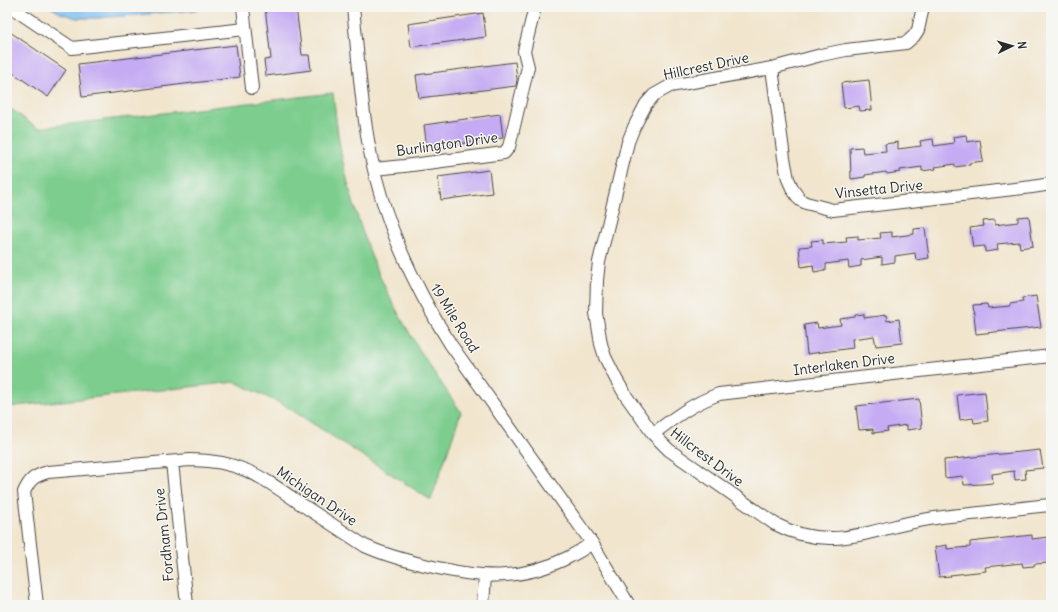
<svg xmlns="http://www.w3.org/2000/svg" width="1058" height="612" font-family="Delius,sans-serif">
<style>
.green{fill:#7dcd8e;stroke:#547c5c}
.water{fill:#7ebef2;stroke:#54748e}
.building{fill:#c5abf3}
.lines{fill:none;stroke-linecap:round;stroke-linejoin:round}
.minor-casing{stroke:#494743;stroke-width:14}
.minor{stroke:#fff;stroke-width:12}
.labels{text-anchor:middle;stroke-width:3;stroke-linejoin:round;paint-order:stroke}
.street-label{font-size:14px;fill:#2b2b2b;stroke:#f6f6f2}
</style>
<rect width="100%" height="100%" fill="#f6f6f2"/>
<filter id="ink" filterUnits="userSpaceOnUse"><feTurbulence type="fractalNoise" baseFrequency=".025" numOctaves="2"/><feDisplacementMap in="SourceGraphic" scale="8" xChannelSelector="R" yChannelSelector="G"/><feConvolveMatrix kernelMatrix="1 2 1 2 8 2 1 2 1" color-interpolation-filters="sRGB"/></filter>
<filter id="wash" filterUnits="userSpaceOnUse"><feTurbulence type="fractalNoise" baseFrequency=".012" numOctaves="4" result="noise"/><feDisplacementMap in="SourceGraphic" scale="16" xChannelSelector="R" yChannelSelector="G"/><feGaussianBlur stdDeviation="0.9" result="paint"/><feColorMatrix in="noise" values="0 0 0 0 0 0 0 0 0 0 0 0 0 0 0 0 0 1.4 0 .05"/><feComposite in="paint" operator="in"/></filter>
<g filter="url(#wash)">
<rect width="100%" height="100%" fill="#f1e5cd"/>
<path class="green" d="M 333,93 C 335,111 337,129 340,147 C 347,184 358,222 372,258 C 394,313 427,363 461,412 L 431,500 L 284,405 L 235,382 L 7,407 L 7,106 L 37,128 Z"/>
<path class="water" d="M 50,7 L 202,7 L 195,10 L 99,18 L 76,18 L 60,13 Z"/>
<g id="blocks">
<path class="building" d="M 265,7 L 296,7 L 302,55 L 309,55 L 311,70 L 266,76 L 264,60 L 271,59 Z
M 483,13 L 486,37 L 411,47 L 408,24 Z
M 7,30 L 66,70 L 48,97 L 7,69 Z
M 236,45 L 240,77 L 82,97 L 78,64 Z
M 515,62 L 517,79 L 516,86 L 419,98 L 416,75 Z
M 869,80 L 872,110 L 860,111 L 859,106 L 844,108 L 841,83 Z
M 500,114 L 503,138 L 427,148 L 424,125 Z
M 966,135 L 967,142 L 980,140 L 983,161 L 969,163 L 969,165 L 955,167 L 955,164 L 935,167 L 936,169 L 922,171 L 922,167 L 900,170 L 900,172 L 887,174 L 886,172 L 865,175 L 865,177 L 851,179 L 850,148 L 862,147 L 863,153 L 886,151 L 885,144 L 898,142 L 898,149 L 921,146 L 920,141 L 933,139 L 934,146 L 954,143 L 953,137 Z
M 489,170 L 492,193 L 441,200 L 438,177 Z
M 1029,216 L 1033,246 L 1020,248 L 1019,242 L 997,244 L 998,250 L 985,252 L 985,246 L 973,247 L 970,228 L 984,226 L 983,221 L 995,220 L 995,225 L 1018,222 L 1018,217 Z
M 925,228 L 929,258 L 916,260 L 915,253 L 895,256 L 895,262 L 882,264 L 882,257 L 861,260 L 861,266 L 849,268 L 848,261 L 826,264 L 826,270 L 814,272 L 813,265 L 801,267 L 799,247 L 812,246 L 811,241 L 823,240 L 823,244 L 847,242 L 846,237 L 858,236 L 858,240 L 881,238 L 880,233 L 892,232 L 892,237 L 914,234 L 914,229 Z
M 1036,296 L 1041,327 L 976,334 L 973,305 L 987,304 L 988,308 L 1010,306 L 1010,304 L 1023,302 L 1022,298 Z
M 864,314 L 864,318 L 886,315 L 887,321 L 899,319 L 902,343 L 876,346 L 874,336 L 852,339 L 853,348 L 807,354 L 804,325 L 817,323 L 818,328 L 841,325 L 840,319 L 855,317 L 855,315 Z
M 985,392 L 988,421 L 974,423 L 973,418 L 960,420 L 957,395 Z
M 919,399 L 922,428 L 907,430 L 907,425 L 887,428 L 888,431 L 873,433 L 873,429 L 859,430 L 856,406 Z
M 1040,450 L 1043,468 L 1025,470 L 1026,479 L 1015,480 L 1014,471 L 992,474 L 993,483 L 982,484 L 964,485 L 963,476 L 945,478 L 944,460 Z
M 1032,535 L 1032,539 L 1048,537 L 1048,542 L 1051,542 L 1050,563 L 1034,564 L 1034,566 L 1023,567 L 1022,563 L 985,567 L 986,571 L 950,575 L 951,576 L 939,577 L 935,547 L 947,545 L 947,549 L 970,547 L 970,542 Z"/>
</g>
</g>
<g filter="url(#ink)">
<use href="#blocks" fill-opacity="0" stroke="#494743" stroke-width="1"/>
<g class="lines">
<defs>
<path id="minor" d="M 11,7 L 72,48 L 245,29
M 243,7 L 252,88
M 353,7 C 357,47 360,88 366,128 C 377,206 409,279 451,345 L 592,543 L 629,605
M 923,7 L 918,30 L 914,36 L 906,43 L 846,50 L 821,55 L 772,68 L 670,86 L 654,95 L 646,104 L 634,127 L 628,142 L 599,262 L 597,280 L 596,313 L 601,344 L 605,357 L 616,379 L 626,396 L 653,434 L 669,450 L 775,524 C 833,554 871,528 929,519 C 946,516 964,515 981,513 C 1004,510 1028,507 1051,505
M 772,68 L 784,158 L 788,179 L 793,190 L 800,200 L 806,203 L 833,210 L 1032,187 L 1051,184
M 374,169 L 404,166 L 504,153 L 509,147 L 528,67 L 524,51 L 535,7
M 653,434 C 675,417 692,404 719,394 L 1051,356
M 172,462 L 187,605
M 37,605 L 24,492 C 30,479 34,476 48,472 L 190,460 C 240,460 262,477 301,504 C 322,518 344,532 365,546 C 385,555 407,561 429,566 C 480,578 520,582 569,557 C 577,553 585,548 592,543
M 483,605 L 485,576"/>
</defs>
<use href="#minor" class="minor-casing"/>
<use href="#minor" class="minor"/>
</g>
</g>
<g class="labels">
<g class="street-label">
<text transform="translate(706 66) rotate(-12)" y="5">Hillcrest Drive</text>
<text transform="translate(447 144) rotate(-8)" y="5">Burlington Drive</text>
<text transform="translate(879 189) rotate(-6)" y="5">Vinsetta Drive</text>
<text transform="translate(455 318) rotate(58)" y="5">19 Mile Road</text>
<text transform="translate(844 364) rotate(-7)" y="5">Interlaken Drive</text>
<text transform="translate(707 457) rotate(37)" y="5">Hillcrest Drive</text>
<text transform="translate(317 496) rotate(34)" y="5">Michigan Drive</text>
<text transform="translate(164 535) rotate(-96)" y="5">Fordham Drive</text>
</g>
</g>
<rect width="1058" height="612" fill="none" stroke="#f6f6f2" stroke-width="24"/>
<g transform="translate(1012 46) rotate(85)" stroke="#f6f6f2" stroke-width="3" paint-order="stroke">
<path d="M0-3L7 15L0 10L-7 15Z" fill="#2b2b2b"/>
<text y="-6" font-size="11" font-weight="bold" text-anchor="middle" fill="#2b2b2b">N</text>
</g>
</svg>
